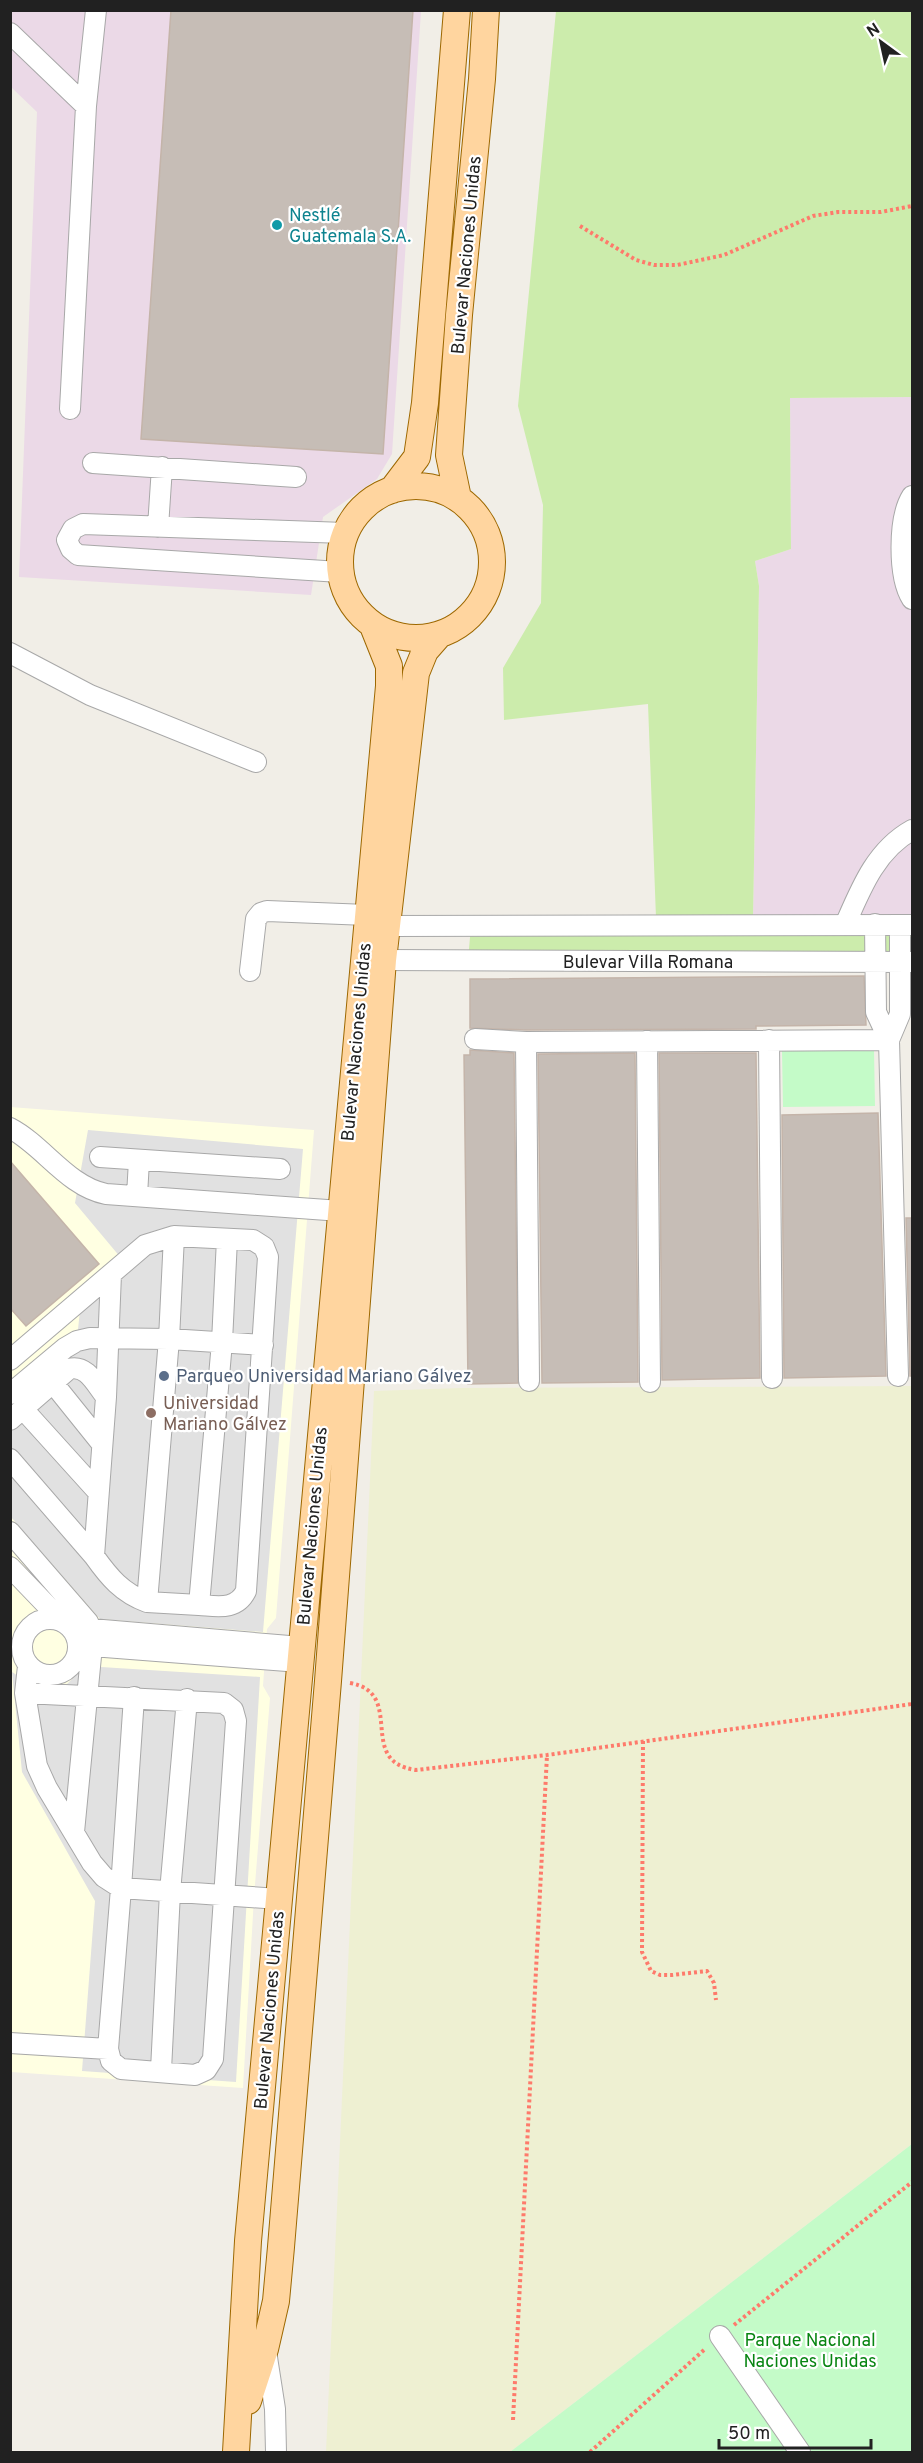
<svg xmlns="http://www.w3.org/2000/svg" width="923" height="2463" font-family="Overpass,sans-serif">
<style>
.industrial{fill:#ebd9e7}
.education{fill:#ffffe2}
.farmland{fill:#eef0d2}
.grass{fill:#ccecac}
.park{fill:#c4fbc8}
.parking{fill:#e1e1e1}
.building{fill:#c6bdb6;stroke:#c4b4a9;stroke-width:1.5}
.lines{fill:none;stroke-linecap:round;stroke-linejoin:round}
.minor-casing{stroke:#a8a8a8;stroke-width:22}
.major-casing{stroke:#9d6800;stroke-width:28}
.path{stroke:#fe7a6b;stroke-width:4;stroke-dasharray:3 3;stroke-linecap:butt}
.minor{stroke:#fff;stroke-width:20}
.major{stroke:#ffd59f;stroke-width:26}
.culture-dot{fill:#0f9aa8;stroke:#fff;stroke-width:2}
.service-dot{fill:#5c6f8a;stroke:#fff;stroke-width:2}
.education-dot{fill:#8d6e63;stroke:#fff;stroke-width:2}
.labels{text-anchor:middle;stroke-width:4.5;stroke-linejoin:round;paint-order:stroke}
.culture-label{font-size:18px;fill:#0d838f;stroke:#fff;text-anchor:start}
.street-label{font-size:18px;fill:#212121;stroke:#fff}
.service-label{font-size:18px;fill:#4e5e75;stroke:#fff;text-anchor:start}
.education-label{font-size:18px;fill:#785e54;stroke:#fff;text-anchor:start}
.park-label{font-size:18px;fill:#088512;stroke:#fff}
</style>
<rect width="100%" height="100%" fill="#f1eee7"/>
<path class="industrial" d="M 10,11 L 421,11 L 392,454 L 377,479 L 323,517 L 311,595 L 19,577 L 37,112 L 11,87 Z
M 912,397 L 912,917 L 753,918 L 759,586 L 755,561 L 791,549 L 790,398 Z"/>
<path class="education" d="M 10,1107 L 314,1130 L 276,1618 L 267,1629 L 263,1686 L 270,1698 L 254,1897 L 243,2088 L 11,2072 Z"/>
<path class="farmland" d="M 912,1386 L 912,2144 L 510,2452 L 326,2452 L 374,1391 L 461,1388 Z"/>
<path class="grass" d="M 556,11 L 912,11 L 912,397 L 790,398 L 791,549 L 755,561 L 759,586 L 753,918 L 656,918 L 648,704 L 504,720 L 503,668 L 541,603 L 543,505 L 518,406 Z
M 912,925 L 912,962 L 468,960 L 471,926 Z"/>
<path class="park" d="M 874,1050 L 875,1106 L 783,1107 L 782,1051 Z
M 912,2144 L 912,2452 L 510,2452 Z"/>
<path class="parking" d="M 88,1130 L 303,1149 L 263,1632 L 100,1619 L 11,1517 L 10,1403 L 76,1348 L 82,1292 L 121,1258 L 75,1203 Z
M 85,1666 L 260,1677 L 236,2082 L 82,2071 L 95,1901 L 22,1772 L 12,1672 L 37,1688 L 51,1690 L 67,1684 Z"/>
<path class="building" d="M 171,10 L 413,10 L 383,454 L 141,439 Z
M 864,976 L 866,1025 L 756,1026 L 756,1029 L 526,1030 L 470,1028 L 470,979 Z
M 470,1050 L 514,1053 L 518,1383 L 468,1384 L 464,1055 L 470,1055 Z
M 635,1053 L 638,1382 L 542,1383 L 538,1054 Z
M 659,1053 L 756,1053 L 760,1378 L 662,1380 Z
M 878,1113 L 886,1376 L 784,1378 L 782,1115 Z
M 10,1161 L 99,1264 L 26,1326 L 10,1308 Z
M 906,1218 L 912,1218 L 912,1376 L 910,1376 Z"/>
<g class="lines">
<defs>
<path id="minor" d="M 10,33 L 86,106 L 70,409
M 86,106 L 96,10
M 93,463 L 296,477
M 912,496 C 898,518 898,577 912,599
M 158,527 L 162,467
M 340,572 L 78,555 L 71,549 L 67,540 L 73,529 L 83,524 L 345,533
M 10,653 L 90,695 L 256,762
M 875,924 L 876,1012 L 889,1040
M 845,925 C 861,888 876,850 912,830
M 387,926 L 912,925
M 383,960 L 912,962
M 250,971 L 256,919 L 261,913 L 267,911 L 367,915
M 475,1039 L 526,1042 L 889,1040
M 769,1040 L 772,1378
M 647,1041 L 650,1382
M 526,1042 L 529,1381
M 10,1128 C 44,1146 67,1186 106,1194 L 341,1211
M 100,1157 L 280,1169
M 137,1196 L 139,1160
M 111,1274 L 106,1397 L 94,1556 C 109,1577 122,1593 147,1602 L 169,1339 L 174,1236
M 10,1360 L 145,1245 L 174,1236 L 253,1240 L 264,1247 L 268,1257 L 246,1591 C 236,1611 217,1606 199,1605
M 898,1376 L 889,1040 L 900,1014 L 900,925
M 53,1383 L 102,1444
M 10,1394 L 65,1348 L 77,1341 L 90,1338 L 169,1339 L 263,1345
M 23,1409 L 98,1492
M 10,1420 L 69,1369 C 87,1364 96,1385 106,1397
M 10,1459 L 94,1556
M 10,1532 L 88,1622 L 91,1629 L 92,1646 L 74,1832
M 10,1567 L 60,1619
M 147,1602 L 199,1605 L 222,1342 L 227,1239
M22 1647a28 28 0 1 1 56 0a28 28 0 1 1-56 0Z
M 91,1629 L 301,1647
M 79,1645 L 300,1662
M 25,1693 L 224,1703 L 233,1710 L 236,1721 L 213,2059 L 206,2070 L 195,2075 L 121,2069 L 111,2061 L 108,2049 L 121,1888 L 104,1877 L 92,1863 L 47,1788 L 37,1766 L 25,1693 L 28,1666
M 134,1697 L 121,1888 L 279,1899
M 10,2043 L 108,2049
M 161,2070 L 170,1892 L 187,1699
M 720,2336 L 800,2452
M 266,2351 L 275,2409 L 276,2452"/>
<path id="major" d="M340 562a76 76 0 1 1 152 0a76 76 0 1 1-152 0Z
M 392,490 L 417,457 L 425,403 L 457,10
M 458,498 L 449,455 L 459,315 L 482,79 L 486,10
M 248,2401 L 265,2349 L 276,2301 L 281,2247 L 328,1681 L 383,960 L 416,673 L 425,651 L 439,635
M 236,2452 L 248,2241 L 389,686 L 389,666 L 373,626"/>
</defs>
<use href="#minor" class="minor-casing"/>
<use href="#major" class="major-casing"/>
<path class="path" d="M 580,226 L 636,260 L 654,265 L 677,265 L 724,255 L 813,216 L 838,212 L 881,212 L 912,206
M 350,1683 C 407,1693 355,1762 416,1770 L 547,1755 L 912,1704
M 643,1741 L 642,1952 L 651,1971 L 660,1975 L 672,1975 L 707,1971 L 714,1983 L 716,2000
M 734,2325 L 912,2182
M 513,2420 L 547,1755
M 590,2452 L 705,2349"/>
<use href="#minor" class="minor"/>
<use href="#major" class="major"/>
</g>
<circle class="culture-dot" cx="277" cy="225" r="6"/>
<circle class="service-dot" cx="164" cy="1376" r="6"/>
<circle class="education-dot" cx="151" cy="1413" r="6"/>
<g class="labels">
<g class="culture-label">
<text x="289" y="221">Nestlé<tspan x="289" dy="21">Guatemala S.A.</tspan></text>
</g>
<g class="street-label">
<text transform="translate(466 255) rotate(-85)" y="6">Bulevar Naciones Unidas</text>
<text x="648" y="968">Bulevar Villa Romana</text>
<text transform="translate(356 1042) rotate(-85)" y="6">Bulevar Naciones Unidas</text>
<text transform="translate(312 1526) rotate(-85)" y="6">Bulevar Naciones Unidas</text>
<text transform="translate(269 2010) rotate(-85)" y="6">Bulevar Naciones Unidas</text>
</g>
<g class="service-label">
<text x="176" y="1382">Parqueo Universidad Mariano Gálvez</text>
</g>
<g class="education-label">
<text x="163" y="1409">Universidad<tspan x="163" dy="21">Mariano Gálvez</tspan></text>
</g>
<g class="park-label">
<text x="810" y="2346">Parque Nacional<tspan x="810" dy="21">Naciones Unidas</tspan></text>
</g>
</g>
<rect width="923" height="2463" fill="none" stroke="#212121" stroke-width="24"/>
<g transform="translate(881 42) rotate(327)" stroke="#ffffff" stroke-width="4.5" paint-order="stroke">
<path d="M0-4.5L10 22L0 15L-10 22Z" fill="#212121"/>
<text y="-9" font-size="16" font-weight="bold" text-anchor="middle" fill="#212121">N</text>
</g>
<path d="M719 2439v9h152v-9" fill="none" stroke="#212121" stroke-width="3"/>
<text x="728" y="2439" font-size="18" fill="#212121" stroke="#ffffff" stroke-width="4.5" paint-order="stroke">50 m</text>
</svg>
